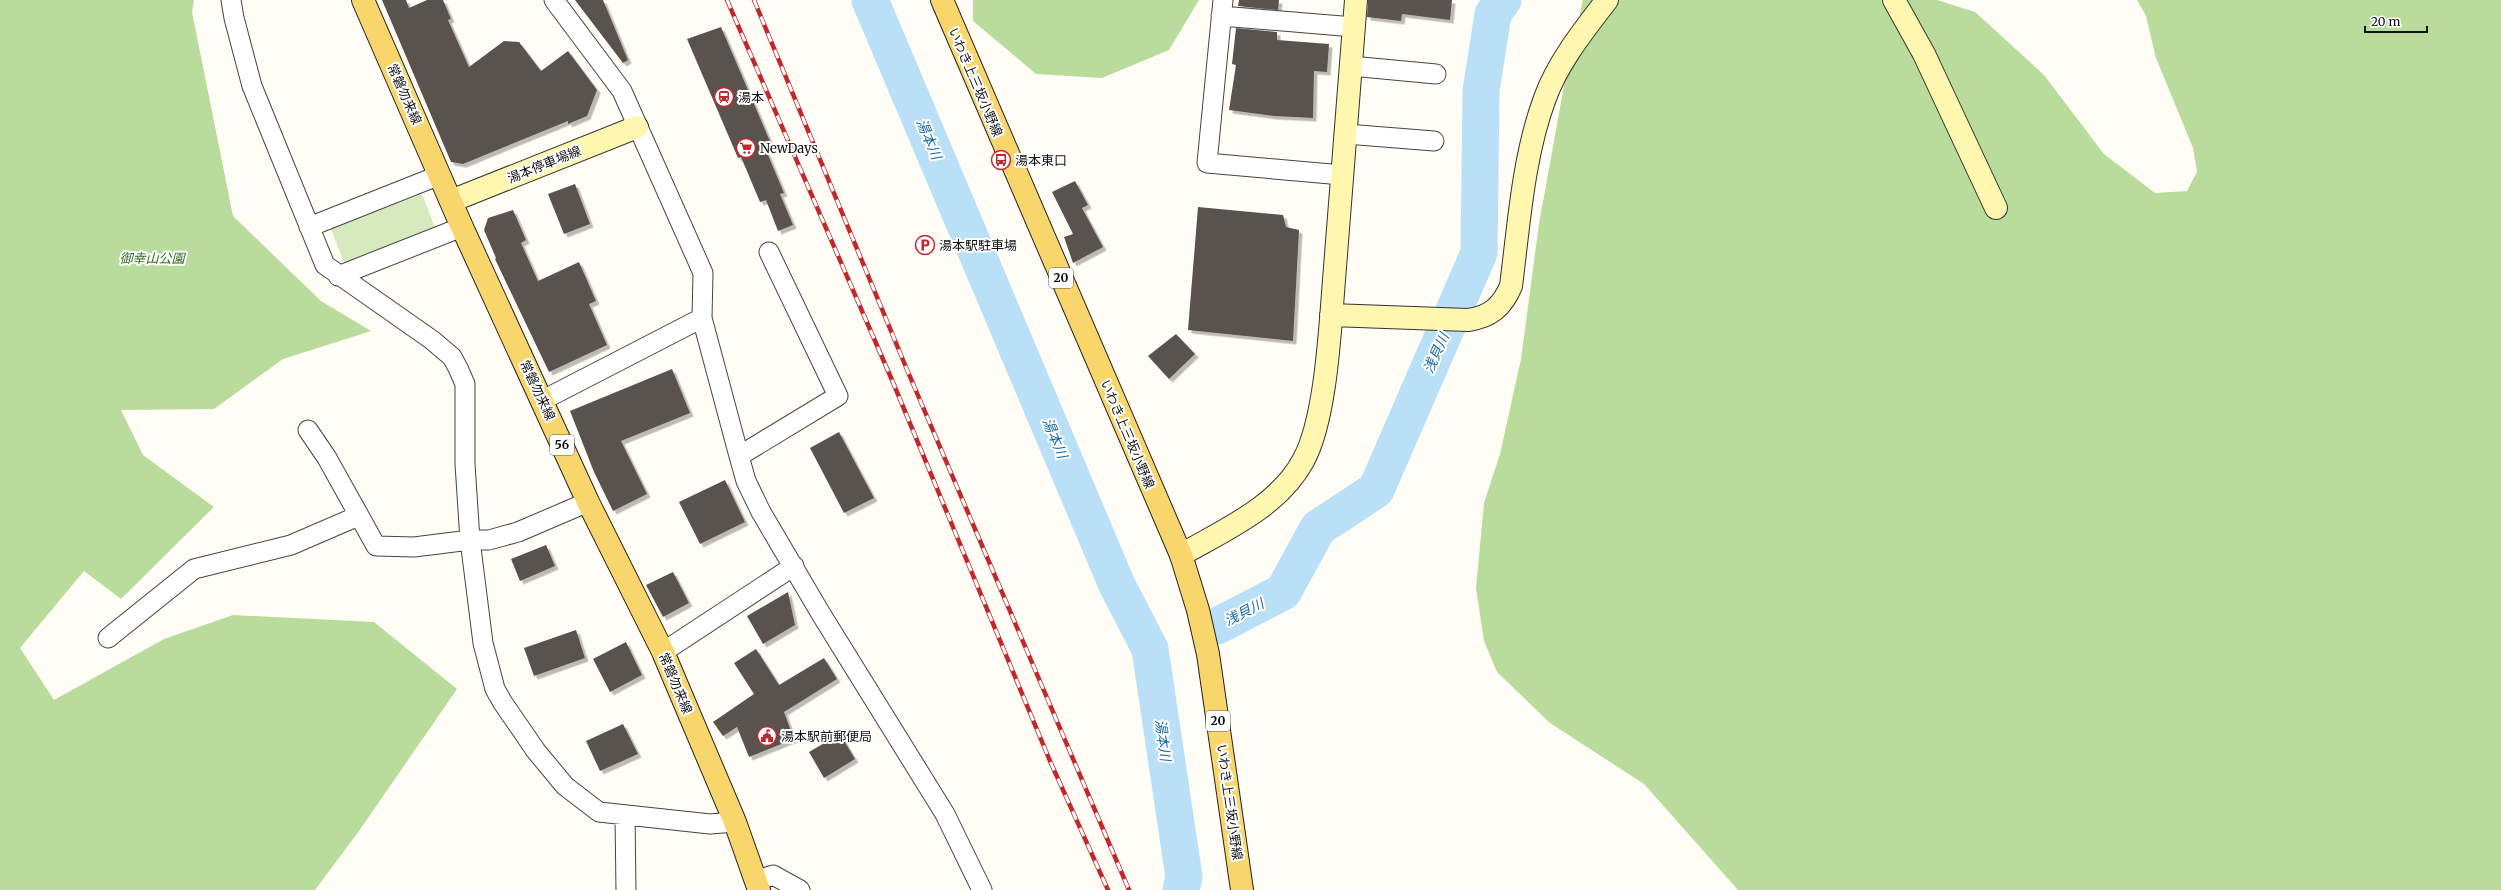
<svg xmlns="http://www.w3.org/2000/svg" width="2501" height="890" font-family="Merriweather,'Noto Sans JP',serif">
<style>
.green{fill:#d5ebbd}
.forest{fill:#b9dc9c}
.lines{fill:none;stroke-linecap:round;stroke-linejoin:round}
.river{stroke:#b9e0f7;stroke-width:37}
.building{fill:#5a524d;filter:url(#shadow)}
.street-casing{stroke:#444;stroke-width:21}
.secondary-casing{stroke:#333;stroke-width:24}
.primary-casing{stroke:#222;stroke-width:24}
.street{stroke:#fff;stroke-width:19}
.secondary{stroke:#fff6b0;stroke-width:22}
.primary{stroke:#f9d66b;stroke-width:22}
.rail-casing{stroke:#c4262e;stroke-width:4.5}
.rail{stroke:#fff;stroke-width:3;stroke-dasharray:9;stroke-linecap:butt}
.labels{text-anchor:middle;stroke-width:4;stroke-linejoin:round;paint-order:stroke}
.shield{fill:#fff;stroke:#585858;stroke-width:1}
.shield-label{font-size:12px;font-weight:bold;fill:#111}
.street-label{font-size:13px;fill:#111;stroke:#fff}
.poi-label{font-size:13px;fill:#111;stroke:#fff;text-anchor:start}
.park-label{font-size:13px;font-style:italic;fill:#2f6b1f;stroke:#fff}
.water-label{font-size:14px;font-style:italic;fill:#1768a6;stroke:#fff}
</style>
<defs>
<filter id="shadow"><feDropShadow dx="3.5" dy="3.5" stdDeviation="0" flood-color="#0004"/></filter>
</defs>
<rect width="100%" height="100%" fill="#fffdf5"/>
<path class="green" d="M 422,194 L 435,228 L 344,263 L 331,229 Z"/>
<path class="forest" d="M 0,0 L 194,0 L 192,12 L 233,216 L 321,301 L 371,331 L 283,359 L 214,409 L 121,410 L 143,455 L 214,507 L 121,599 L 84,571 L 20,648 L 54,700 L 164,639 L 233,615 L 374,622 L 457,689 L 359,831 L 315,890 L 0,890 Z
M 973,0 L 1199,0 L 1169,50 L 1102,78 L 1036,74 L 973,21 Z
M 1583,0 L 1937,0 L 1975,12 L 2044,75 L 2104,154 L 2155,193 L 2187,191 L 2197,172 L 2193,148 L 2156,58 L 2146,16 L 2137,0 L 2501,0 L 2501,890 L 1738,890 L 1644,784 L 1550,723 L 1497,672 L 1484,641 L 1476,588 L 1484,503 L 1500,454 L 1521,359 L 1539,224 L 1567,69 Z"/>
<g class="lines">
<path class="river" d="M 870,0 L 1117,585 L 1150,649 L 1184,877 L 1181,890
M 1217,626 L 1283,592 L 1318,528 L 1376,490 L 1479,253 L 1481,91 L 1493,14 L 1503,0"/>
</g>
<path class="building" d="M 382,0 L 406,0 L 409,8 L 427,0 L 443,0 L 451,19 L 448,20 L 469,67 L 504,41 L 519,42 L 541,71 L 568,51 L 597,90 L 587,116 L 568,124 L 568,121 L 463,164 L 451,162 Z
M 575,0 L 603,0 L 628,60 L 623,63 Z
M 1239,0 L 1279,0 L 1278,10 L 1238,6 Z
M 1368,0 L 1452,0 L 1450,20 L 1402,14 L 1401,21 L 1367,17 Z
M 721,27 L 772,146 L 765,148 L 784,193 L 780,194 L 793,225 L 778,231 L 766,200 L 760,202 L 741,157 L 738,158 L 687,39 Z
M 1236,28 L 1277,32 L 1277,40 L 1329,44 L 1327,72 L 1314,71 L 1313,118 L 1274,116 L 1229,110 L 1236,65 L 1232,64 Z
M 1075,181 L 1088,205 L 1082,208 L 1103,247 L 1073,263 L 1064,237 L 1073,234 L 1052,192 Z
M 575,184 L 590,224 L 564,234 L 548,194 Z
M 1198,207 L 1283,215 L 1286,227 L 1299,230 L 1293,341 L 1188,330 Z
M 513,210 L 526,240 L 521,243 L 538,281 L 579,262 L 596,301 L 589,304 L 607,345 L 549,372 L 495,259 L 496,258 L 484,230 L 488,218 Z
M 1176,334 L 1195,354 L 1169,379 L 1148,356 Z
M 672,369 L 690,413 L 621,441 L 647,494 L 613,511 L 594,472 L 570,411 Z
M 839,432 L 874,498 L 844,513 L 810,448 Z
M 725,480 L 745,522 L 700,544 L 679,502 Z
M 546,545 L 555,566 L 520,581 L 511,559 Z
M 673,572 L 689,603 L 663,617 L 646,585 Z
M 788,592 L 795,625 L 763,644 L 747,616 Z
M 576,630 L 585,658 L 534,676 L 524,648 Z
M 626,642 L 642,675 L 610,692 L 593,659 Z
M 756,649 L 779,685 L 824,658 L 837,679 L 784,712 L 794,739 L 749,757 L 737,727 L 723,736 L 713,722 L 754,694 L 734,663 Z
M 623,724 L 638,754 L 600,771 L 586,741 Z
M 840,734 L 855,759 L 824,778 L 809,752 Z"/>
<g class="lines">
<defs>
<path id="street" d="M 231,0 L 234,18 L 252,86 L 325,265 L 432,340 L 452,357 L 458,368 L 465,384 L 465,464 L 470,540 L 483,643 L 495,689 L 503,703 L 536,751 L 565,786 L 599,812 L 710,824 L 735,822
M 554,0 L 622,91 L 703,273 L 702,318 L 739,456 L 746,481 L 761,512 L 821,614 L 945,814 L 982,890
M 1223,0 L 1207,163 L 1342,175
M 1221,16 L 1354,27
M 1351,66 L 1436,74
M 1346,134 L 1434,141
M 309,227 L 440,175
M 338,276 L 462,227
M 543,400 L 702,318
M 308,430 L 327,458 L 376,546 L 414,547 L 470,540 L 489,540 L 518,532 L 588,502
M 739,456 L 838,396 L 769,252
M 108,638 L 194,569 L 291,545 L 358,516
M 663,652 L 794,566
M 625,816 L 626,890
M 755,881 L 773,875 L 800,890"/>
<path id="secondary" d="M 1894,0 L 1924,54 L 1996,208
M 451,201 L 637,127
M 1331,315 L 1468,320 C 1490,317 1502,307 1511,286 C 1519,224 1523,157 1545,98 C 1558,62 1584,30 1607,0
M 1181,555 C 1224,530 1278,507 1303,461 C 1326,420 1330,329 1334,280 C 1341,187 1349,93 1356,0"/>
<path id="primary" d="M 363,0 L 462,227 L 588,502 L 663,652 L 735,822 L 759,890
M 942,0 L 1181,555 L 1198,610 L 1208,654 L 1242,890"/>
</defs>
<use href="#street" class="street-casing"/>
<use href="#secondary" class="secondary-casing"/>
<use href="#primary" class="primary-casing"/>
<use href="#street" class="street"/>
<use href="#secondary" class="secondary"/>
<use href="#primary" class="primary"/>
<defs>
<path id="rail" d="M 727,0 L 892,380 L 1050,761 L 1108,890
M 754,0 L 908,372 L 1129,890"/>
</defs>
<use href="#rail" class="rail-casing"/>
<use href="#rail" class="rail"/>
</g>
<defs>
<symbol id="station-ring" viewBox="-11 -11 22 22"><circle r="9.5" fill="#fff" stroke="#c4262e" stroke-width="1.5"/><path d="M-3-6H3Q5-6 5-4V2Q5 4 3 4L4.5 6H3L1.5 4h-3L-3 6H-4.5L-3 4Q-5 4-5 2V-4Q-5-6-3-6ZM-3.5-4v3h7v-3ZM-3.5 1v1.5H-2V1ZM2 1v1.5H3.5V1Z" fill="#c4262e"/></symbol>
<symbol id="supermarket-ring" viewBox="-11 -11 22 22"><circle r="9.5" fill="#fff" stroke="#c4262e" stroke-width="1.5"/><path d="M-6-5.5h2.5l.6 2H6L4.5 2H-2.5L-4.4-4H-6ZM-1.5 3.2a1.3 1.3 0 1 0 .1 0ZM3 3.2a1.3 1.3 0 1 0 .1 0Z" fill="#c4262e"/></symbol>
<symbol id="bus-ring" viewBox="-11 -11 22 22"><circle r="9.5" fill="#fff" stroke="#c4262e" stroke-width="1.5"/><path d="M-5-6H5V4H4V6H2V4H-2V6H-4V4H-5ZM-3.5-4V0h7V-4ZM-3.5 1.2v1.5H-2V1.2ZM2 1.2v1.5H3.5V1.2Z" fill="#c4262e"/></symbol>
<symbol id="parking-ring" viewBox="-11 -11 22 22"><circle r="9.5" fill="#fff" stroke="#c4262e" stroke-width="1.5"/><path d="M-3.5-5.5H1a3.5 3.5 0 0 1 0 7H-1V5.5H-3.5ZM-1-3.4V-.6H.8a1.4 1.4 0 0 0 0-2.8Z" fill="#c4262e"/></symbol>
<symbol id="civic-ring" viewBox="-11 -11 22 22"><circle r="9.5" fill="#fff" stroke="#c4262e" stroke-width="1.5"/><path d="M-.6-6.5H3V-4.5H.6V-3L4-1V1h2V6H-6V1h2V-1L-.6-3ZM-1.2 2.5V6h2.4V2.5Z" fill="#c4262e"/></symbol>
</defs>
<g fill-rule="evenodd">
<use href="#station-ring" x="713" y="86" width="22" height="22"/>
<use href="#supermarket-ring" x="735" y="137" width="22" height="22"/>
<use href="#bus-ring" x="990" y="149" width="22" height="22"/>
<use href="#parking-ring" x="914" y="234" width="22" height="22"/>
<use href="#civic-ring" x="756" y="725" width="22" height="22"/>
</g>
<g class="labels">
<g class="shield">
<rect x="1049" y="268" width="24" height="20" rx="3"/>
<rect x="550" y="435" width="24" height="20" rx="3"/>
<rect x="1206" y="711" width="24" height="20" rx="3"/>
</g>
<g class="shield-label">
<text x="1061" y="282">20</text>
<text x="562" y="449">56</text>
<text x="1218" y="725">20</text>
</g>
<g class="street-label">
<text transform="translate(976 82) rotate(67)" y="5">いわき上三坂小野線</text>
<text transform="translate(405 94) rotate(66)" y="5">常磐勿来線</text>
<text transform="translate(544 164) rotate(-22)" y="5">湯本停車場線</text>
<text transform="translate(538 390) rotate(65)" y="5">常磐勿来線</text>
<text transform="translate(1128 434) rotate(67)" y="5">いわき上三坂小野線</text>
<text transform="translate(676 683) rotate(67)" y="5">常磐勿来線</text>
<text transform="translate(1230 802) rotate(82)" y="5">いわき上三坂小野線</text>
</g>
<g class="poi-label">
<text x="738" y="102">湯本</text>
<text x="760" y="153">NewDays</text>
<text x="1015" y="165">湯本東口</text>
<text x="939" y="250">湯本駅駐車場</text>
<text x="781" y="741">湯本駅前郵便局</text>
</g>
<g class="park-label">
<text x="152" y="263">御幸山公園</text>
</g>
<g class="water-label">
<text transform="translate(929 139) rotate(67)" y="5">湯本川</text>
<text transform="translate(1436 353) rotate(-66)" y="5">浅貝川</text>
<text transform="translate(1055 438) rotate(67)" y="5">湯本川</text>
<text transform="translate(1244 612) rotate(-27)" y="5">浅貝川</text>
<text transform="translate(1163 740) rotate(82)" y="5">湯本川</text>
</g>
</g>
<path d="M2365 26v6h62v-6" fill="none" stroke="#111111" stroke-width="2"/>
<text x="2371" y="26" font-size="12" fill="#111111" stroke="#ffffff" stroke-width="3" paint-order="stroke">20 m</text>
</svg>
